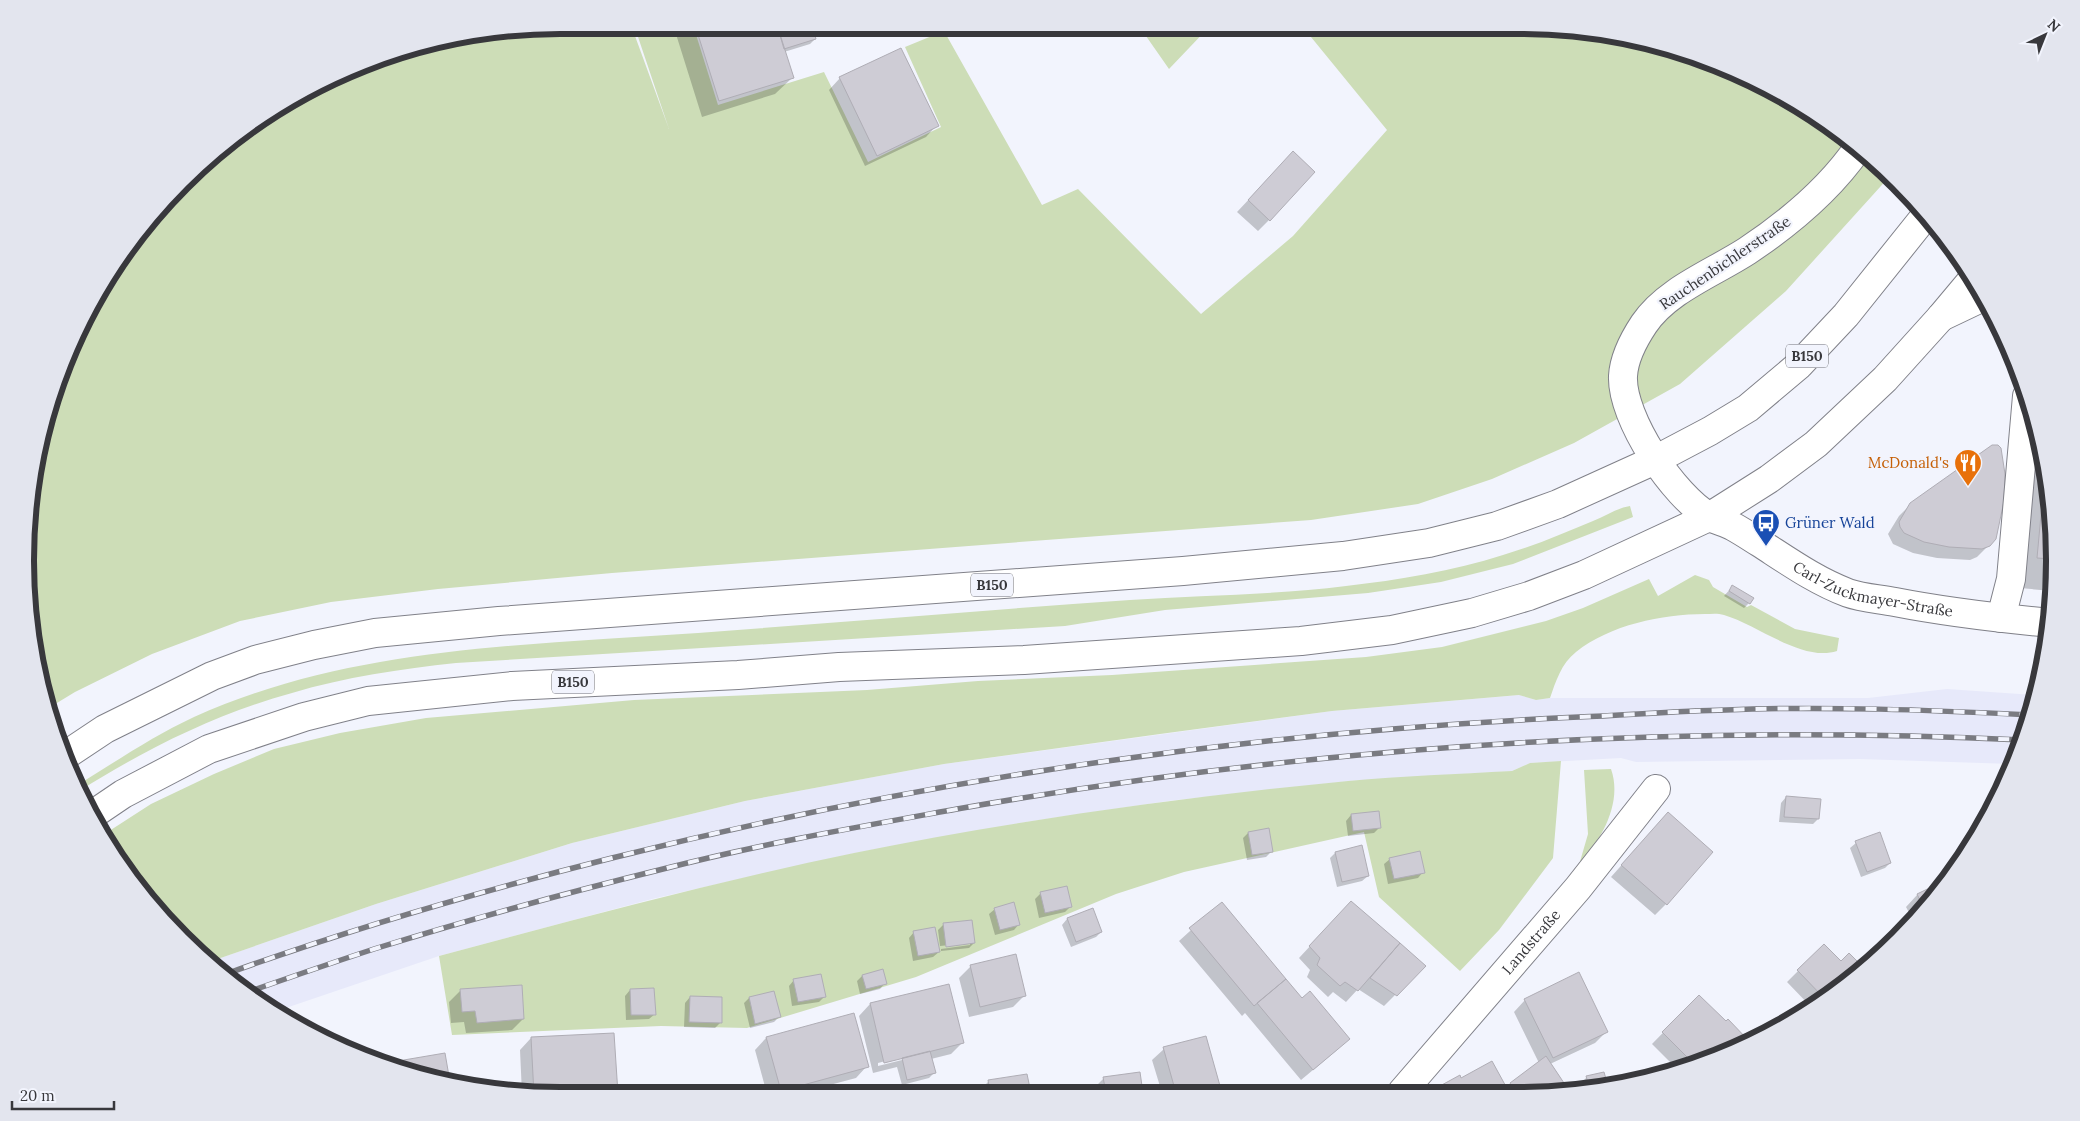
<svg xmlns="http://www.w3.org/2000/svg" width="2080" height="1121" font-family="Lora,serif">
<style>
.built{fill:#e7e9fa}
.green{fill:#cdddb7}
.shadow{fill:#0003;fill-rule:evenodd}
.building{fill:#ceccd5;stroke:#afadb5}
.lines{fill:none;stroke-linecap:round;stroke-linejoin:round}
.minor-casing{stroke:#808189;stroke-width:30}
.major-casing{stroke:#808189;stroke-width:30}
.highway-casing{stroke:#808189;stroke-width:30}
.minor{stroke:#fff;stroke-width:28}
.major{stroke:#fff;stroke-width:28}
.highway{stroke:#fff;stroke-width:28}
.rail-casing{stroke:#7a7b81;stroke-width:5.5}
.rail{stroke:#f2f4fd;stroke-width:4;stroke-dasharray:11;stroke-linecap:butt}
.labels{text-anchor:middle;stroke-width:4.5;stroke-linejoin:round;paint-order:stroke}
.shield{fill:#f2f4fd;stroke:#707076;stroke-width:1}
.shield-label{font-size:14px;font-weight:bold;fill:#38383c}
.street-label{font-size:15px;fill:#38383c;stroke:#f2f4fd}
.food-label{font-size:15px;fill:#c56008;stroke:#f2f4fd;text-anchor:end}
.transit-label{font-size:15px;fill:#164399;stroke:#f2f4fd;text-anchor:start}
.rim{fill:none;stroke:#38383c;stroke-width:6}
</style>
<rect width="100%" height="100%" fill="#f2f4fd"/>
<path class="built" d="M 1947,689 L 2035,695 L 2027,732 L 2012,764 L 1860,759 L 1636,762 L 1621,758 L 1530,763 L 1512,771 L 1350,781 L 1168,801 L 1026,822 L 855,853 L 652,899 L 439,956 L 274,1012 L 234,985 L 209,962 L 376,904 L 572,843 L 745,801 L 944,764 L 1332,711 L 1520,695 L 1536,700 L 1550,698 L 1868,698 Z"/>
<path class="green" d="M 560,25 L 631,25 L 669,129 L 634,25 L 693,25 L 718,105 L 824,72 L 868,162 L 941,127 L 905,47 L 944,31 L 1042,205 L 1078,189 L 1201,314 L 1293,236 L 1387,130 L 1302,26 L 1554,26 L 1658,43 L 1787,97 L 1872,158 L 1890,176 L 1786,291 L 1680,384 L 1574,443 L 1492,479 L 1418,504 L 1311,520 L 612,573 L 438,589 L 331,602 L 240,621 L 152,654 L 75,692 L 47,709 L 43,699 L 26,596 L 26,525 L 43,422 L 66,355 L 115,263 L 158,207 L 234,136 L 293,97 L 388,54 L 456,35 Z
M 1139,26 L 1210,26 L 1169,69 Z
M 1630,506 L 1633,517 L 1513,564 L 1441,582 L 1368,593 L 1165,610 L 1065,626 L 456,663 C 401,669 345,677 292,693 C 216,714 146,749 79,791 L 76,786 C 115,762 153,736 194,717 C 351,646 529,645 698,633 C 842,622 986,610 1130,600 C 1201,595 1275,595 1346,586 C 1398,580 1453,571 1503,555 C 1534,546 1564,533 1593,521 C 1606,516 1617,508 1630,506 Z
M 1695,575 L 1709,580 L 1713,587 L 1747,607 L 1751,605 L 1795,629 L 1839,638 L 1837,651 C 1802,662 1758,625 1724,615 C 1718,613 1711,614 1705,614 C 1662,614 1610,625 1576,652 C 1561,664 1556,681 1550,698 L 1536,700 L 1519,695 L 1332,711 L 1160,734 L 944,764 L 745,801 L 572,843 L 376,904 L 209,962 L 158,914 L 115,858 L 103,835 L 151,804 L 214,774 L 274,749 L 340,733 L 426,718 L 634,700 L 867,690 L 978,681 L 1112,675 L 1366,657 L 1442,647 L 1546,621 L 1583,608 L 1649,579 L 1658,596 Z
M 1561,761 L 1553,858 L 1499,930 L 1460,971 L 1379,897 L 1364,832 L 1184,872 L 1116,894 L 916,977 L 747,1028 L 661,1026 L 452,1035 L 439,956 C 577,919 714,882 854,853 C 1017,820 1182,797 1348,781 C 1402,776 1457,774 1512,771 L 1530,763 Z
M 1611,769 C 1623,803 1601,840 1579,865 L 1588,834 L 1584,770 Z"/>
<path class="shadow" d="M 681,25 L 811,25 L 815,39 L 810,44 L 784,52 L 792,78 L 775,94 L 702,117 L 675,31 Z
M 840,78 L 937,125 L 926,137 L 865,166 L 829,90 Z
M 1282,164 L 1269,220 L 1258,231 L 1237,212 Z
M 2037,422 L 2054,525 L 2052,591 L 2009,587 Z
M 1992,446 L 1995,539 L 1977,557 L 1970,560 L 1937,558 L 1913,553 L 1893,544 L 1888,534 L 1899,516 L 1911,504 Z
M 1732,587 L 1749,603 L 1744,608 L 1724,596 Z
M 1786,797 L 1818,819 L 1813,824 L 1779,822 L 1781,803 Z
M 1378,812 L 1380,827 L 1374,833 L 1348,836 L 1346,821 L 1351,815 Z
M 1668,813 L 1666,904 L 1655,915 L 1611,877 Z
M 1248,833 L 1271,852 L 1266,857 L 1247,860 L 1243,838 Z
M 1856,843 L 1890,863 L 1885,868 L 1861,877 L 1850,848 Z
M 1361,846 L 1368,876 L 1362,881 L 1337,887 L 1330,858 L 1335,853 Z
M 1390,859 L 1423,872 L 1418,878 L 1388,884 L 1384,864 Z
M 1940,884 L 1913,920 L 1906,907 L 1917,895 Z
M 1040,894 L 1070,907 L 1065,912 L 1039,918 L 1035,899 Z
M 1351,902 L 1424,966 L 1384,1006 L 1358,989 L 1346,1002 L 1333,992 L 1328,997 L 1307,977 L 1310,970 L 1299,958 Z
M 1221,903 L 1337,1050 L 1301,1080 L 1245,1013 L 1242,1016 L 1179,941 Z
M 995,909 L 1019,924 L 1014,930 L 995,935 L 989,914 Z
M 1093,910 L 1101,932 L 1096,937 L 1071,947 L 1062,925 L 1067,919 Z
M 944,924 L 974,943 L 969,948 L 941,951 L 941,949 L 970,945 L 970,943 L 940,946 L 938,930 Z
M 914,932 L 939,952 L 933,957 L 913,961 L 909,938 Z
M 1840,963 L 1863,968 L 1812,1008 L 1787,982 L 1798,971 Z
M 971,966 L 1024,996 L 1013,1007 L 969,1017 L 959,978 Z
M 862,976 L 885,983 L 880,989 L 860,994 L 857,981 Z
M 794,980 L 825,996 L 819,1002 L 792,1006 L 789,986 Z
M 948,985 L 962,1043 L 951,1054 L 931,1059 L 935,1072 L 929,1078 L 902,1085 L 897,1067 L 873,1073 L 859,1016 L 870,1004 ZM 905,1056 L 902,1060 L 878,1066 L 878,1063 Z
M 461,990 L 523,1019 L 512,1030 L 466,1033 L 464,1022 L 451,1023 L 449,1002 Z
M 630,990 L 655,1014 L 649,1019 L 626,1020 L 625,996 Z
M 773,992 L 779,1017 L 774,1022 L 750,1028 L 744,1003 L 749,998 Z
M 1699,996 L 1726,1023 L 1747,1040 L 1692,1067 L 1679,1071 L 1652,1044 Z
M 690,997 L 721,1022 L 715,1028 L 684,1027 L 685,1003 Z
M 1525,1000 L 1607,1031 L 1595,1043 L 1550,1064 L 1559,1092 L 1432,1092 L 1461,1080 L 1506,1088 L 1539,1063 L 1514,1012 Z
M 531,1038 L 617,1094 L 522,1094 L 520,1050 Z
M 766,1038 L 867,1066 L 856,1078 L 796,1094 L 767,1094 L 755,1050 Z
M 1164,1049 L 1221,1093 L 1162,1093 L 1152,1060 Z
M 1026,1075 L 1029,1093 L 984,1093 L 983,1087 L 988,1082 Z
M 1587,1077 L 1606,1085 L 1604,1088 L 1583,1091 L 1581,1083 Z
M 1104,1078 L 1142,1093 L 1100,1093 L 1098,1084 Z"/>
<path class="building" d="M 695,25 L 777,25 L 794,78 L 719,101 Z
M 777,25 L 812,25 L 816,39 L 784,49 Z
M 901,48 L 939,126 L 877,156 L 839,77 Z
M 1293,151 L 1315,172 L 1270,221 L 1248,200 Z
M 1992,445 L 1998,445 L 2001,448 L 2005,474 L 2004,501 L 1996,539 L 1990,546 L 1982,549 L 1949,547 L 1924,542 L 1904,533 L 1900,527 L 1899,522 L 1910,503 Z
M 2045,472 L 2054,525 L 2053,559 L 2037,558 Z
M 1732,585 L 1754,598 L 1750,604 L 1729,591 Z
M 1786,796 L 1821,799 L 1819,819 L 1784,817 Z
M 1379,811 L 1381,828 L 1353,831 L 1351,814 Z
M 1668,812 L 1713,852 L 1667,905 L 1621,865 Z
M 1269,828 L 1273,852 L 1252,855 L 1248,832 Z
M 1880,832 L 1891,863 L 1867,872 L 1855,841 Z
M 1362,845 L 1369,876 L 1342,882 L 1335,852 Z
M 1420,851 L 1425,873 L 1394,879 L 1389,858 Z
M 1942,882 L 1923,907 L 1917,894 Z
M 1067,886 L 1072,907 L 1045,913 L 1040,892 Z
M 1351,901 L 1400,943 L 1358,991 L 1345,982 L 1340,986 L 1317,965 L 1320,958 L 1309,946 Z
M 1014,902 L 1020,925 L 1000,930 L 994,908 Z
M 1222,902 L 1286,979 L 1254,1006 L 1189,928 Z
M 1093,908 L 1102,932 L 1076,942 L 1067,918 Z
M 972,920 L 975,943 L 946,947 L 943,923 Z
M 935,927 L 940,952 L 918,956 L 913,931 Z
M 1400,943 L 1426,966 L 1397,996 L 1370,978 Z
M 1824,944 L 1841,961 L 1849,953 L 1864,968 L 1825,999 L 1797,970 Z
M 1016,954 L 1026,996 L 980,1007 L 970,965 Z
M 883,969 L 887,984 L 866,989 L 862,975 Z
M 1579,972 L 1608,1032 L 1553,1058 L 1524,999 Z
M 821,974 L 826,997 L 798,1002 L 793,979 Z
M 1286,979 L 1302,998 L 1310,991 L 1350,1039 L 1313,1070 L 1257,1003 Z
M 949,984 L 964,1043 L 884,1063 L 870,1003 Z
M 522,985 L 524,1019 L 477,1023 L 475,1011 L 462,1012 L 460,989 Z
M 654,988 L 656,1015 L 631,1015 L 630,989 Z
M 774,991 L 781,1017 L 755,1024 L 749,997 Z
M 1699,995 L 1726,1021 L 1728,1019 L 1748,1040 L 1696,1066 L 1662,1032 Z
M 690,996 L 722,997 L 722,1023 L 689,1022 Z
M 854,1013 L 869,1067 L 781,1091 L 766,1037 Z
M 614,1033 L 618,1094 L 534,1095 L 531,1037 Z
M 1206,1036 L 1222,1093 L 1176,1093 L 1163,1047 Z
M 930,1051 L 936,1073 L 907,1080 L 902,1058 Z
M 445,1053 L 450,1082 L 422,1078 L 393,1066 L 392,1062 Z
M 1546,1056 L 1566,1086 L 1560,1092 L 1515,1092 L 1510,1083 Z
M 1492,1061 L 1509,1092 L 1429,1092 L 1460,1075 L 1461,1078 Z
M 1140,1072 L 1143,1093 L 1106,1093 L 1103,1077 Z
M 1604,1072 L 1608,1086 L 1590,1090 L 1586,1076 Z
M 1027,1074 L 1031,1093 L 990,1093 L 988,1080 Z"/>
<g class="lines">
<defs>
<g id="minor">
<path id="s1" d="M 1858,148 C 1829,190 1789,223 1747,251 C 1713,273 1667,290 1644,324 C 1634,339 1624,358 1623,376 C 1621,418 1674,497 1710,517 C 1718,521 1727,523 1734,527 C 1743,532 1752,538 1760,543 C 1788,561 1816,581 1848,593 C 1862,598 1880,599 1895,602 C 1946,612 1998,618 2051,623"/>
<path d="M 2001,618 L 2011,579 L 2027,396"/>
<path id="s2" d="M 1402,1092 L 1578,888 L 1656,789"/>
</g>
<path id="major" d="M 63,757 L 105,729 L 212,676 L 255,660 L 314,645 L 375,633 L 499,621 L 1183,571 L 1343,556 L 1429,543 L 1497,526 L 1558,504 L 1655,460 L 1710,431 L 1748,408 L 1799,365 L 1846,315 L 1926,215
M 92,815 L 123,794 L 209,749 L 304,717 L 368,701 L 512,686 L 738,675 L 839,667 L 1024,660 L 1301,641 L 1392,630 L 1472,613 L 1529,596 L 1584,575 L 1709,517 L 1769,479 L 1816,444 L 1885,379 L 1941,317 L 1972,280"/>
<path id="highway" d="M 1941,317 L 1983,297"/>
</defs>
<use href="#minor" class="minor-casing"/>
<use href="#major" class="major-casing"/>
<use href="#highway" class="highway-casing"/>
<use href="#minor" class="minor"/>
<use href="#major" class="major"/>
<use href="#highway" class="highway"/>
<defs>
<path id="rail" d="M 223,975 C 350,929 481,891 612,858 C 931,778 1250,732 1579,717 C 1628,715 1677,711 1726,710 C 1827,706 1930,710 2031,715
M 245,993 C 288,978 331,963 374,949 C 470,919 566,893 663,869 C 760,844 858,827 957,809 C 1308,747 1666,723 2023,740"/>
</defs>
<use href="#rail" class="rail-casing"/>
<use href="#rail" class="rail"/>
</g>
<defs>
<symbol id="restaurant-pin" viewBox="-11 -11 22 30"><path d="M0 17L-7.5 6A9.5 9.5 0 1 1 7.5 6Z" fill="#e8710a" stroke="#f2f4fd"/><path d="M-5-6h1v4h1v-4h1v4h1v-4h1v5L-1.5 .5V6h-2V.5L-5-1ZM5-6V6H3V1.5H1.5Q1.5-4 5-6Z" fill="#fff"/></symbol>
<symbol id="bus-pin" viewBox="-11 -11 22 30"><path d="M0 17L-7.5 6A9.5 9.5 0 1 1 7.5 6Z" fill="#1a4fb4" stroke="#f2f4fd"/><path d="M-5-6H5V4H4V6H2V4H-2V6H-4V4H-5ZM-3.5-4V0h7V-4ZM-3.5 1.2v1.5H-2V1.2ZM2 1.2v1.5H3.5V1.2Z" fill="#fff"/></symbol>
</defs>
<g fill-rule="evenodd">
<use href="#restaurant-pin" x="1952" y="447" width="32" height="43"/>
<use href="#bus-pin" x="1750" y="507" width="32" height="43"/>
</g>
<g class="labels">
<g class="shield">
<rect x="1786" y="344.5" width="42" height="23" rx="4"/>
<rect x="971" y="573.5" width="42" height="23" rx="4"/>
<rect x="552" y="670.5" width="42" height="23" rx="4"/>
</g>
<g class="shield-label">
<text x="1807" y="361">B150</text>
<text x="992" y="590">B150</text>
<text x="573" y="687">B150</text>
</g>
<g class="street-label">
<text transform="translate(1725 263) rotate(-34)" y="5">Rauchenbichlerstraße</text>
<text dy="5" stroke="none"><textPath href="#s1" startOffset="688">Carl-Zuckmayer-Straße</textPath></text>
<text dy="5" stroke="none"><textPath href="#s2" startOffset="198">Landstraße</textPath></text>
</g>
<g class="food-label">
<text x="1949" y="468">McDonald's</text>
</g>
<g class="transit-label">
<text x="1785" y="528">Grüner Wald</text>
</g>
</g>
<path d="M0 0H2080V1121H0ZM560 34H1520A526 526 0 0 1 2046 560V561A526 526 0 0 1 1520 1087H560A526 526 0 0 1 34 561V560A526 526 0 0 1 560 34Z" fill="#e3e5ee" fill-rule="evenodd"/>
<path class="rim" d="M560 34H1520A526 526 0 0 1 2046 560V561A526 526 0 0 1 1520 1087H560A526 526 0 0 1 34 561V560A526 526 0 0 1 560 34Z"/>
<g transform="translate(2045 35) rotate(43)" stroke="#f2f4fd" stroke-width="4" paint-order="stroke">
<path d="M0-4L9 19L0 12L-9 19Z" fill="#38383c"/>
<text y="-8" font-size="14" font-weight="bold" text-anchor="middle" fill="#38383c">N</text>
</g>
<path d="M12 1101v8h102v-8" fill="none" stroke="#38383c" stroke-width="2.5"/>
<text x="20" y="1101" font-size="15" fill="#38383c" stroke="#f2f4fd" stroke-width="4" paint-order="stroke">20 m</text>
</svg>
